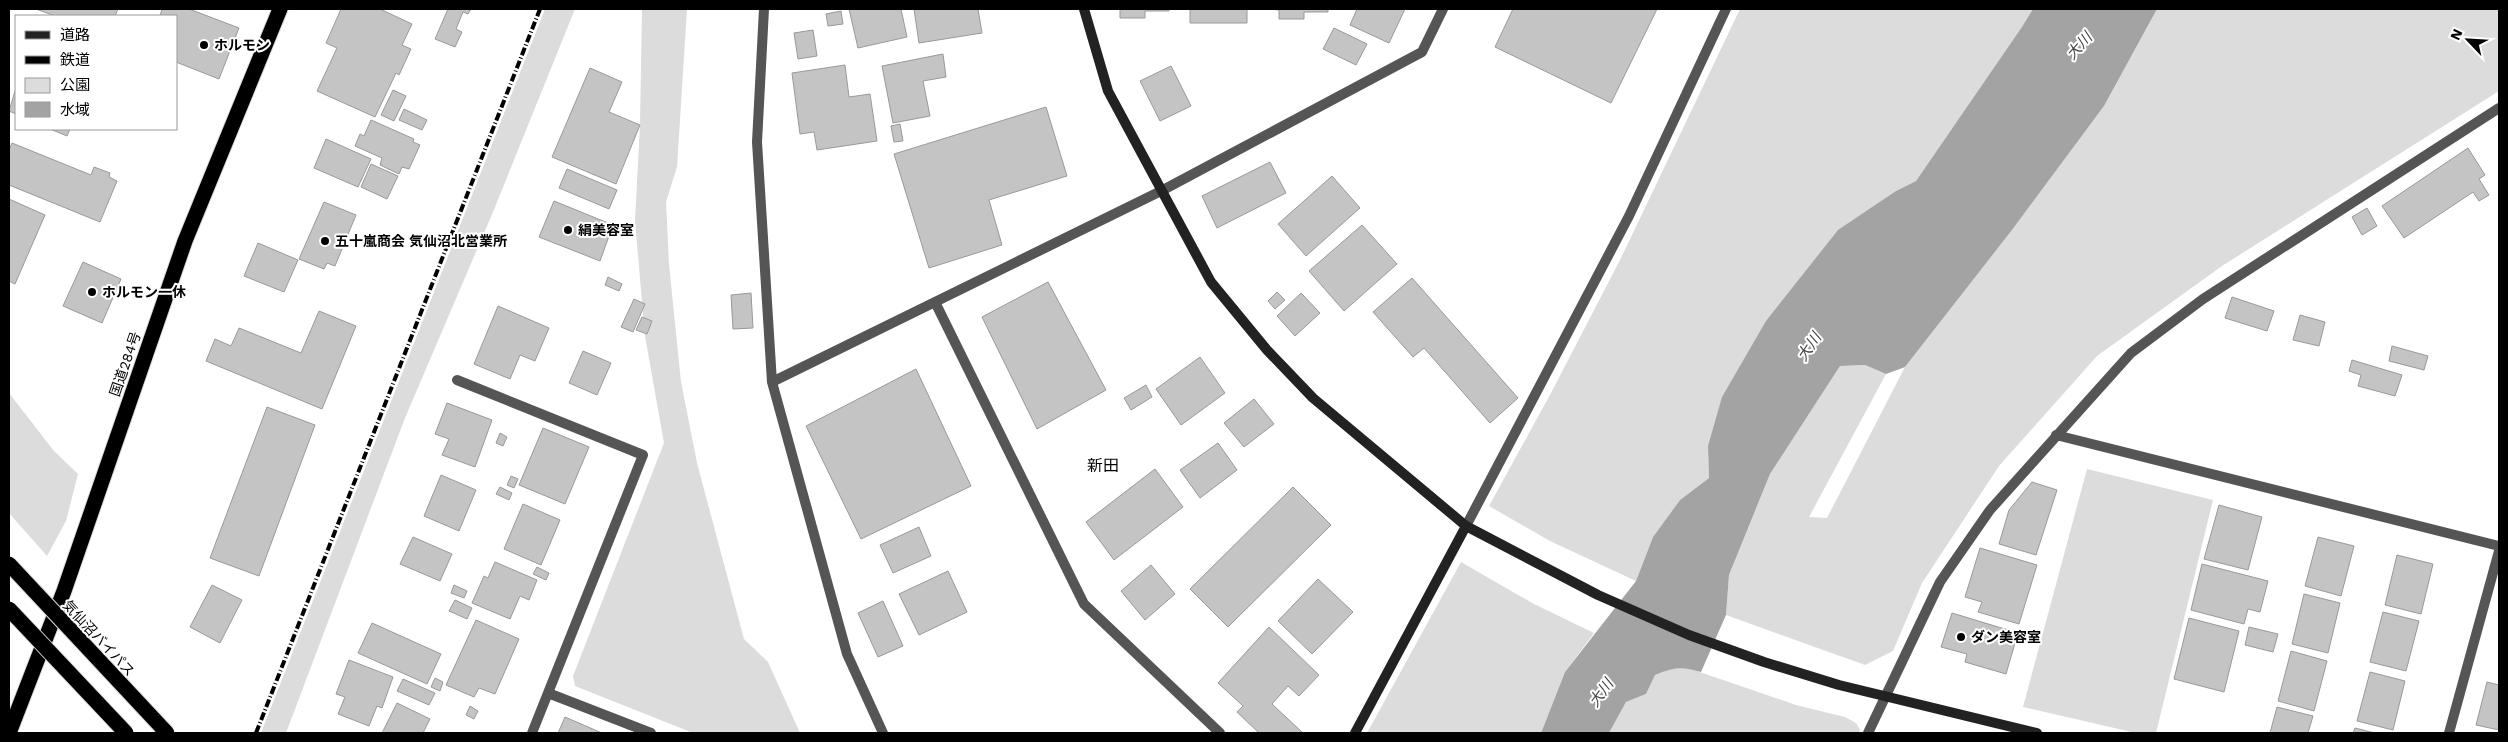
<svg xmlns="http://www.w3.org/2000/svg" width="2508" height="742" font-family="'Work Sans','Noto Sans JP',sans-serif">
<style>
.green{fill:#dcdcdc}
.water{fill:#a3a3a3}
.building{fill:#c4c4c4;stroke:#999}
.lines{fill:none;stroke-linecap:round;stroke-linejoin:round}
.highway-casing{stroke:#dbdbdb;stroke-width:17}
.street{stroke:#555;stroke-width:10}
.secondary{stroke:#222;stroke-width:10}
.highway{stroke:#000;stroke-width:15}
.rail{stroke:#000;stroke-width:4;stroke-dasharray:8 2.5 1 2.5;stroke-linecap:butt}
.highway-bridge-casing{stroke:#dbdbdb;stroke-width:17;stroke-linecap:butt}
.highway-bridge{stroke:#000;stroke-width:15}
.poi-dot{fill:#000;stroke:#fff;stroke-width:2}
.labels{text-anchor:middle;stroke-width:4;stroke-linejoin:round;paint-order:stroke}
.poi-label{font-size:14px;font-weight:bold;fill:#000;stroke:#fff;text-anchor:start}
.street-label{font-size:14px;fill:#000;stroke:#fff}
.water-label{font-size:15px;font-style:italic;fill:#444;stroke:#fff}
.quarter-label{font-size:16px;fill:#000;stroke:#fff}
</style>
<rect width="100%" height="100%" fill="#fff"/>
<path class="green" d="M 545,9 L 575,9 L 493,212 L 405,418 L 286,733 L 261,733 Z
M 642,9 L 687,9 L 677,167 L 666,202 L 669,264 L 681,382 L 697,463 L 744,639 L 768,662 L 800,733 L 693,733 L 575,686 L 573,676 L 664,443 L 645,336 L 635,221 L 640,125 Z
M 1740,9 L 2033,9 L 2023,27 L 1916,181 L 1896,191 L 1766,321 L 1708,446 L 1709,478 L 1680,500 L 1653,537 L 1636,581 L 1550,541 L 1489,506 L 1551,393 L 1620,260 Z
M 2157,9 L 2499,9 L 2499,91 L 2222,266 L 2097,356 L 1999,466 L 1922,583 L 1893,651 L 1865,665 L 1726,615 L 1729,575 L 1770,474 L 1840,366 L 1865,365 L 1886,374 L 1809,517 L 1827,518 L 1905,367 L 2012,230 L 2104,106 Z
M 9,393 L 54,451 L 78,474 L 66,521 L 47,556 L 9,513 Z
M 2087,469 L 2213,500 L 2156,733 L 2136,733 L 2023,707 Z
M 1461,562 L 1534,604 L 1594,633 L 1565,672 L 1541,733 L 1367,733 Z
M 1685,667 L 1796,705 L 1845,717 L 1856,723 L 1860,730 L 1859,733 L 1609,733 L 1626,702 L 1646,694 L 1655,675 L 1670,669 Z"/>
<path class="water" d="M 2033,9 L 2157,9 L 2104,106 L 2012,230 L 1905,367 L 1886,374 L 1865,365 L 1840,366 L 1770,474 L 1729,575 L 1726,615 L 1701,672 C 1681,666 1674,667 1655,675 L 1646,694 L 1626,702 L 1609,733 L 1541,733 L 1565,672 L 1636,581 L 1653,537 L 1680,500 L 1709,478 L 1708,446 L 1722,397 L 1766,321 L 1838,230 L 1896,191 L 1916,181 L 2022,27 Z"/>
<path class="building" d="M 36,9 L 118,9 L 115,16 L 55,16 Z
M 162,9 L 189,9 L 239,28 L 219,79 L 176,62 L 176,16 L 160,16 Z
M 341,9 L 380,9 L 412,24 L 402,45 L 411,49 L 399,75 L 396,73 L 375,117 L 317,91 L 337,48 L 326,43 Z
M 448,9 L 471,9 L 468,14 L 463,12 L 456,29 L 462,32 L 455,47 L 435,39 Z
M 849,9 L 901,9 L 907,37 L 858,48 Z
M 914,9 L 978,9 L 982,33 L 919,43 Z
M 1120,9 L 1169,9 L 1169,11 L 1145,11 L 1145,18 L 1120,18 Z
M 1190,9 L 1247,9 L 1247,23 L 1190,23 Z
M 1268,9 L 1328,9 L 1328,12 L 1304,12 L 1304,19 L 1279,19 L 1279,10 Z
M 1357,9 L 1405,9 L 1389,43 L 1350,25 Z
M 1513,9 L 1657,9 L 1611,103 L 1495,47 Z
M 841,11 L 843,24 L 828,26 L 826,14 Z
M 1334,28 L 1367,44 L 1356,65 L 1323,49 Z
M 813,30 L 817,56 L 798,59 L 794,33 Z
M 943,54 L 946,77 L 923,81 L 930,116 L 893,123 L 882,66 Z
M 845,65 L 849,97 L 870,94 L 877,141 L 817,150 L 814,132 L 800,134 L 792,73 Z
M 1171,66 L 1191,106 L 1160,121 L 1140,81 Z
M 590,68 L 622,82 L 609,112 L 640,125 L 616,184 L 552,157 Z
M 16,88 L 16,114 L 9,111 Z
M 393,90 L 406,96 L 394,121 L 381,115 Z
M 1046,107 L 1067,176 L 989,200 L 1002,245 L 929,268 L 894,154 Z
M 404,109 L 427,120 L 422,130 L 399,120 Z
M 371,120 L 414,139 L 413,142 L 420,145 L 409,169 L 402,167 L 399,174 L 380,165 L 382,158 L 355,146 L 360,134 L 364,136 Z
M 900,124 L 903,141 L 894,142 L 891,126 Z
M 50,129 L 70,129 L 67,136 Z
M 326,139 L 371,159 L 358,187 L 314,168 Z
M 12,143 L 91,175 L 94,167 L 110,173 L 109,177 L 117,181 L 100,222 L 9,185 L 9,150 Z
M 2468,148 L 2485,175 L 2479,179 L 2489,195 L 2479,201 L 2473,192 L 2404,238 L 2382,206 Z
M 1270,162 L 1286,193 L 1217,228 L 1202,196 Z
M 371,164 L 398,176 L 387,199 L 361,187 Z
M 567,169 L 617,190 L 609,209 L 559,188 Z
M 1332,176 L 1360,208 L 1306,256 L 1278,224 Z
M 9,199 L 45,215 L 15,284 L 9,281 Z
M 554,201 L 613,225 L 600,261 L 539,237 Z
M 324,202 L 356,215 L 335,266 L 327,263 L 324,269 L 299,259 Z
M 2367,208 L 2377,226 L 2362,235 L 2352,217 Z
M 1362,225 L 1397,264 L 1344,311 L 1309,271 Z
M 258,243 L 298,260 L 284,292 L 244,276 Z
M 83,262 L 121,279 L 102,323 L 63,306 Z
M 608,277 L 622,284 L 619,291 L 605,285 Z
M 1412,278 L 1518,398 L 1490,423 L 1424,348 L 1413,357 L 1373,312 Z
M 1048,282 L 1106,390 L 1037,429 L 982,317 Z
M 1277,292 L 1285,300 L 1275,309 L 1268,301 Z
M 751,293 L 753,328 L 733,329 L 731,295 Z
M 1301,293 L 1320,313 L 1295,336 L 1277,316 Z
M 2232,297 L 2274,311 L 2267,331 L 2225,318 Z
M 634,299 L 645,304 L 633,332 L 621,327 Z
M 498,306 L 549,328 L 535,361 L 520,355 L 510,379 L 474,364 Z
M 319,311 L 356,326 L 322,409 L 206,361 L 215,339 L 231,346 L 239,328 L 301,353 Z
M 2300,315 L 2325,322 L 2319,346 L 2293,340 Z
M 642,317 L 652,321 L 647,334 L 636,330 Z
M 2392,346 L 2428,356 L 2424,370 L 2389,361 Z
M 583,351 L 611,363 L 597,395 L 569,383 Z
M 1200,357 L 1225,393 L 1181,425 L 1156,389 Z
M 2352,360 L 2402,375 L 2395,396 L 2358,386 L 2361,375 L 2349,371 Z
M 916,369 L 971,486 L 861,539 L 806,426 Z
M 1146,385 L 1152,397 L 1131,410 L 1124,398 Z
M 1254,399 L 1274,424 L 1244,447 L 1224,423 Z
M 447,403 L 492,420 L 475,467 L 442,455 L 449,439 L 435,434 Z
M 267,407 L 315,425 L 259,576 L 210,558 Z
M 543,428 L 589,447 L 565,504 L 519,485 Z
M 500,433 L 507,437 L 503,446 L 496,443 Z
M 1218,443 L 1237,470 L 1200,498 L 1180,470 Z
M 1155,469 L 1183,507 L 1114,560 L 1086,522 Z
M 441,475 L 476,490 L 459,531 L 424,516 Z
M 511,476 L 518,479 L 514,488 L 507,485 Z
M 2032,482 L 2057,490 L 2036,555 L 1999,544 L 2009,510 Z
M 500,487 L 512,493 L 509,500 L 496,494 Z
M 1293,487 L 1331,525 L 1228,627 L 1190,589 Z
M 523,504 L 560,520 L 541,565 L 504,549 Z
M 2219,505 L 2262,517 L 2248,570 L 2204,559 Z
M 919,527 L 931,556 L 893,573 L 880,545 Z
M 413,537 L 452,554 L 440,581 L 400,564 Z
M 2318,537 L 2354,546 L 2341,596 L 2305,586 Z
M 1980,548 L 2037,565 L 2019,624 L 1978,612 L 1982,602 L 1965,597 Z
M 2397,555 L 2433,564 L 2421,614 L 2385,605 Z
M 495,562 L 537,580 L 529,600 L 520,596 L 510,619 L 472,603 L 484,576 L 488,578 Z
M 2202,564 L 2268,581 L 2260,612 L 2248,609 L 2244,624 L 2191,610 Z
M 1151,565 L 1175,594 L 1145,620 L 1121,591 Z
M 537,567 L 549,573 L 546,580 L 533,574 Z
M 948,571 L 967,612 L 919,635 L 899,594 Z
M 1318,579 L 1353,612 L 1312,654 L 1278,621 Z
M 212,585 L 242,600 L 220,643 L 190,627 Z
M 454,585 L 467,591 L 464,598 L 451,593 Z
M 2304,594 L 2340,603 L 2328,653 L 2292,644 Z
M 455,600 L 472,608 L 467,619 L 449,611 Z
M 883,601 L 903,646 L 878,657 L 858,613 Z
M 2383,612 L 2419,621 L 2406,671 L 2370,662 Z
M 1952,613 L 2018,633 L 2006,674 L 1965,662 L 1967,654 L 1941,647 Z
M 2189,618 L 2239,631 L 2224,692 L 2174,679 Z
M 476,620 L 519,639 L 495,694 L 479,688 L 474,697 L 446,685 Z
M 372,623 L 441,654 L 427,684 L 358,653 Z
M 1269,627 L 1319,675 L 1299,696 L 1288,686 L 1272,704 L 1303,733 L 1259,733 L 1237,712 L 1243,706 L 1218,683 Z
M 2249,627 L 2278,634 L 2273,652 L 2245,645 Z
M 2291,651 L 2327,661 L 2314,711 L 2278,701 Z
M 349,660 L 393,677 L 382,708 L 377,706 L 369,726 L 338,714 L 345,697 L 336,694 Z
M 2370,672 L 2405,681 L 2393,730 L 2357,721 Z
M 435,678 L 443,682 L 440,691 L 431,687 Z
M 403,679 L 435,693 L 429,705 L 397,691 Z
M 2487,682 L 2499,685 L 2499,730 L 2476,725 Z
M 397,703 L 430,719 L 423,733 L 382,733 Z
M 470,706 L 478,711 L 474,719 L 466,715 Z
M 2277,707 L 2313,716 L 2308,733 L 2270,733 Z
M 565,717 L 602,733 L 558,733 Z
M 2355,728 L 2375,733 L 2353,733 Z"/>
<g class="lines">
<defs>
<path id="highway" d="M 9,733 L 64,591 L 185,241 L 280,9"/>
</defs>
<use href="#highway" class="highway-casing"/>
<path class="street" d="M 764,9 L 757,142 L 772,382 L 847,654 L 883,733
M 935,302 L 1084,604 L 1220,733
M 457,380 L 643,455 L 532,733
M 772,382 L 1163,190 L 1422,52 L 1443,9
M 2056,435 L 2499,546
M 1466,526 L 1629,216 L 1726,9
M 548,693 L 651,733
M 1868,733 L 1940,582 L 1990,510 L 2131,353 L 2203,299 L 2499,108
M 2449,733 L 2499,551"/>
<path class="secondary" d="M 1084,9 L 1108,91 L 1211,282 L 1267,350 L 1313,398 L 1466,526 L 1598,595 L 1689,635 L 1764,662 L 1839,685 L 2037,733
M 1355,733 L 1466,526"/>
<use href="#highway" class="highway"/>
<path class="rail" d="M 256,733 L 540,9"/>
<defs>
<path id="highway-bridge" d="M 9,564 L 167,733
M 9,609 L 126,733"/>
</defs>
<use href="#highway-bridge" class="highway-bridge-casing"/>
<use href="#highway-bridge" class="highway-bridge"/>
</g>
<g class="poi-dot">
<circle cx="204" cy="45" r="5"/>
<circle cx="568" cy="230" r="5"/>
<circle cx="325" cy="241" r="5"/>
<circle cx="92" cy="292" r="5"/>
<circle cx="1961" cy="637" r="5"/>
</g>
<g class="labels">
<g class="poi-label">
<text x="214" y="50">ホルモン</text>
<text x="578" y="235">絹美容室</text>
<text x="335" y="246">五十嵐商会 気仙沼北営業所</text>
<text x="102" y="297">ホルモン一休</text>
<text x="1971" y="642">ダン美容室</text>
</g>
<g class="street-label">
<text transform="translate(125 364) rotate(-71)" y="5">国道284号</text>
<text transform="translate(99 638) rotate(47)" y="5">気仙沼バイパス</text>
</g>
<g class="water-label">
<text transform="translate(2079 46) rotate(-48)" y="5">大川</text>
<text transform="translate(1809 347) rotate(-56)" y="5">大川</text>
<text transform="translate(1601 693) rotate(-54)" y="5">大川</text>
</g>
<g class="quarter-label">
<text x="1103" y="471">新田</text>
</g>
</g>
<rect width="2508" height="742" fill="none" stroke="#000000" stroke-width="20"/>
<rect x="15" y="15" width="162" height="115" fill="#ffffff" stroke="#999999"/>
<rect x="25" y="31" width="25" height="8" fill="#222222" stroke="#999999"/>
<text x="60" y="40" font-size="15" fill="#000000">道路</text>
<rect x="25" y="56" width="25" height="8" fill="#000000" stroke="#999999"/>
<text x="60" y="65" font-size="15" fill="#000000">鉄道</text>
<rect x="25" y="78" width="25" height="15" fill="#dcdcdc" stroke="#999999"/>
<text x="60" y="90" font-size="15" fill="#000000">公園</text>
<rect x="25" y="102" width="25" height="15" fill="#a3a3a3" stroke="#999999"/>
<text x="60" y="115" font-size="15" fill="#000000">水域</text>
<g transform="translate(2468 40) rotate(295)" stroke="#ffffff" stroke-width="4" paint-order="stroke">
<path d="M0-4L9 19L0 12L-9 19Z" fill="#000000"/>
<text y="-8" font-size="14" font-weight="bold" text-anchor="middle" fill="#000000">N</text>
</g>
</svg>
